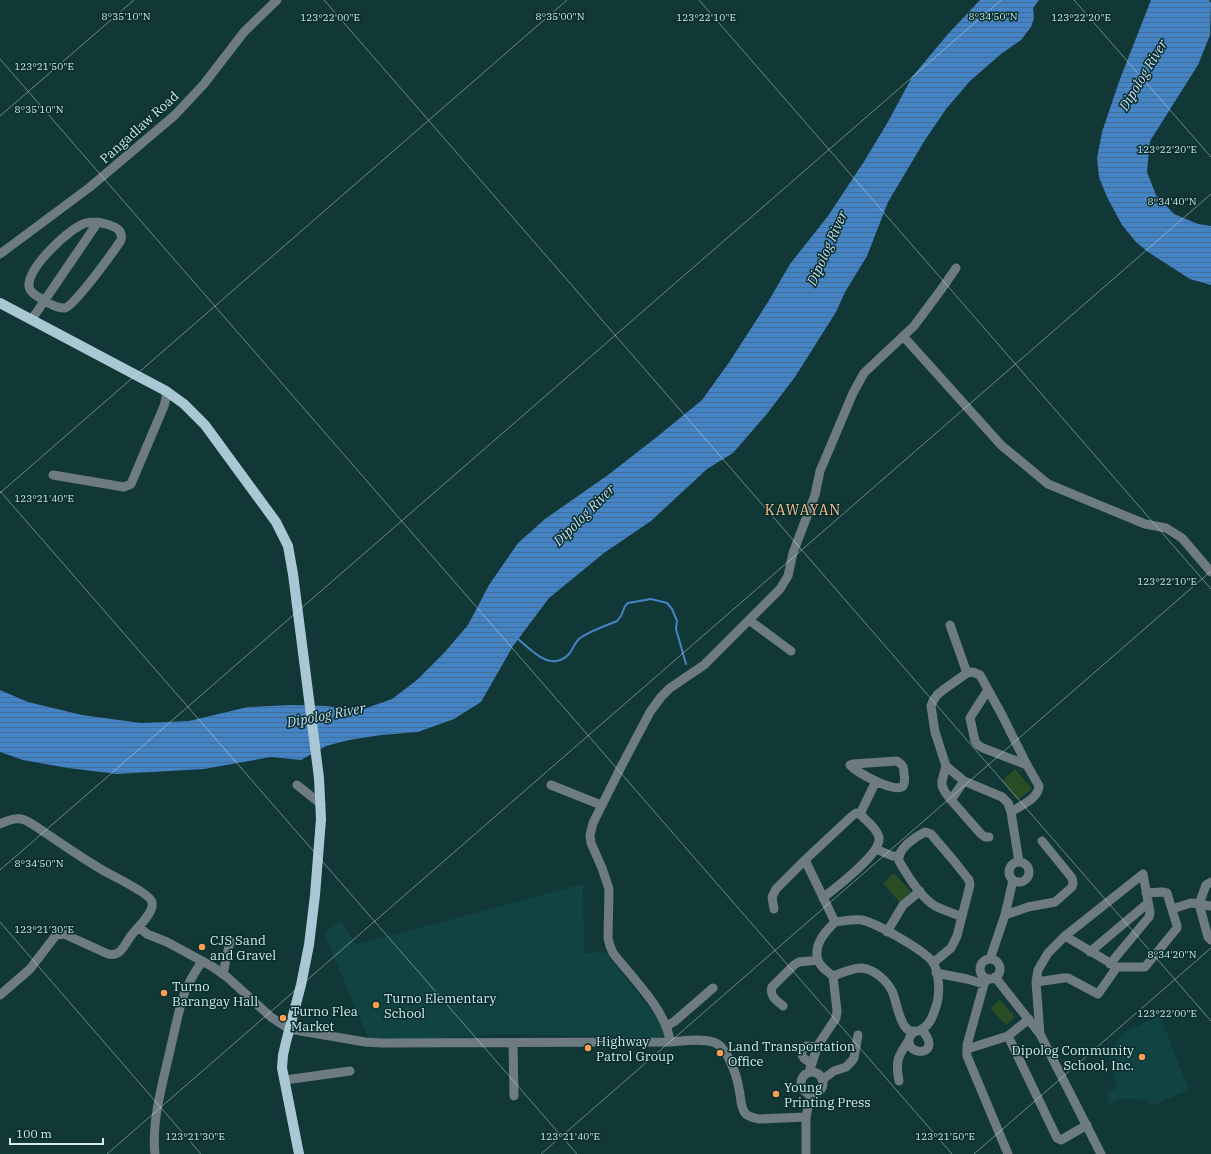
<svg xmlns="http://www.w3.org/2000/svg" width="1211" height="1154" font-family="'IBM Plex Serif',serif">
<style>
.built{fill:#114343}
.pitch{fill:#2b4d25}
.water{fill:url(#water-rules)}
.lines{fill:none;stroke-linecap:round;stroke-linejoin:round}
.stream{stroke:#4484c5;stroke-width:2}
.minor{stroke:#6e7c82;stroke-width:9}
.major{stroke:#aac8d3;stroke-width:10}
.ticks{fill:none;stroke:#d7ebea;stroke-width:1;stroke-opacity:0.45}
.poi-dot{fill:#fb9e51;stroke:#062d2d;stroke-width:1.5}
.labels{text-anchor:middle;stroke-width:3;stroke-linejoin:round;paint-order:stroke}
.street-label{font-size:13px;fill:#d7ebea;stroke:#062d2d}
.poi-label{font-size:13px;fill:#d7ebea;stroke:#062d2d;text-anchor:start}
.water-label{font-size:14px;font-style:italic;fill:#cfdff1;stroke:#062d2d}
.neighbourhood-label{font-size:14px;letter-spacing:1px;fill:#fdbc8a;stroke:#062d2d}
.ticks-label{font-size:10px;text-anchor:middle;fill:#d7ebea;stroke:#062d2d;stroke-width:3;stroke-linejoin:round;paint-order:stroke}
</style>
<defs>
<pattern id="water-rules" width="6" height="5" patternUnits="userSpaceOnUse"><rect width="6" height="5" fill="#4484c5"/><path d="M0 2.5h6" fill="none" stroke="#436e99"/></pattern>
</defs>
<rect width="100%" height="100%" fill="#123737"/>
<path class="built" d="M 583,884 L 584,953 L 605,952 L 665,1028 L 664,1036 L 655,1038 L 504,1034 L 422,1039 L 368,1038 L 324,933 L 340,921 L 357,944 L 483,911 Z
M 1160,1016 L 1189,1090 L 1151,1106 L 1147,1101 L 1135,1099 L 1122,1099 L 1115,1101 L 1107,1106 L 1105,1104 L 1109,1100 L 1106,1093 L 1117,1088 L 1109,1062 L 1110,1052 L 1123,1033 Z"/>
<path class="pitch" d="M 1015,769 L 1032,789 L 1018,800 L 1002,781 Z
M 894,873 L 911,892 L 899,902 L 883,883 Z
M 1000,1000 L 1015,1017 L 1006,1025 L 990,1008 Z"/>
<path class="water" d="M 980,0 L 1039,0 L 1033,8 L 1034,18 L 1031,27 L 1021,40 L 1001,54 L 970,81 L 946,109 L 925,140 L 888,202 L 867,256 L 845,292 L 836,312 L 795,377 L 766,415 L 733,453 L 707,469 L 651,521 L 604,553 L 549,598 L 513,646 L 481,702 L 454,719 L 418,732 L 381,735 L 349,740 L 326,746 L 301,760 L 271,757 L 204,769 L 117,774 L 68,768 L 23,760 L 0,752 L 0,690 L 28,702 L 82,715 L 141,723 L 189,721 L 248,707 L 291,705 L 326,706 L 361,710 L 392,699 L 417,680 L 444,653 L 468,625 L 489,585 L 518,543 L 545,519 L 608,475 L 658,436 L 702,400 L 730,361 L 768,302 L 790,264 L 828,216 L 865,160 L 889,120 L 912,77 L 948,34 Z
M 1151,0 L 1209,0 L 1211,3 L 1210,35 L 1198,65 L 1150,141 L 1147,172 L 1156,195 L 1174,214 L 1198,224 L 1211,226 L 1211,285 L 1190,279 L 1148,252 L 1136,242 L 1122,225 L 1107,197 L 1099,177 L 1097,158 L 1102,132 L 1120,79 Z"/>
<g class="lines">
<path class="stream" d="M 517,638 C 531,650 551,673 569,654 C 573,649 575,642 580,638 C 590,631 605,626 617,621 L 621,616 L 625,606 L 628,603 L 651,599 L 667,603 L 672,609 L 677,621 L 676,629 L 686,664"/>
<path class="minor" d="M 98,222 C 108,225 124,226 121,240 C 114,251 75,305 65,308 C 58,309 48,303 42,299 C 36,296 28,291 29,284 C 30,266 69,228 86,223 C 90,222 94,222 98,222 Z
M 0,254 L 90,187 L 175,115 L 204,84 L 244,32 L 277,0
M 32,319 L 98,222
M 903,336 L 1001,445 L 1048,484 L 1145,524 L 1166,528 L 1182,538 L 1211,572
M 53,475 L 124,487 L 131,484 L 164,406 L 166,398 L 166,391
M 749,620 L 791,651
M 950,625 L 967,673
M 988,690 L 973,713 L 970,718 L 975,741 L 978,745 L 983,748 L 1027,765
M 897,761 C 903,765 904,767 904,774 C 905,778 905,782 903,786 C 895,794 856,772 850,765 L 853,764 Z
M 946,766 L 964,781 L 1002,797 L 1008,803 L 1011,812 L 1019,862
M 297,785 L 321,804
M 551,785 L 601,805
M 951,800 L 964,781
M 860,814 L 876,781
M 0,824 C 6,821 13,818 21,819 C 28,820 38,828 44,832 C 65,846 85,860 106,872 C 115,877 150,894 152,902 C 155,913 135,929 130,937 C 124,946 120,957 108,954 L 64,934 L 56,935 L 30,969 L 0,995
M 989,837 L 985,837 L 981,834 L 951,800 L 945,792 L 942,786 L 942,781 L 946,766 L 935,732 L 931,706 L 933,701 L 937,695 L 943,690 L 967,673 L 973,672 L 980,675 L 1002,715 L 1027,765 L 1039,786 C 1039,798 1020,806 1011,812
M 876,849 L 892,856 L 898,856
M1009 872a10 10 0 1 1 20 0a10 10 0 1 1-20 0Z
M 1211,882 L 1206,885 L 1199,904 L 1211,906
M 774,909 L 772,897 L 776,889 L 805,860
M 1172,909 L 1191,903 L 1199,904 L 1208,937 L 1211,940
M 1005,915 L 1028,907 L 1055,902 L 1072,887 L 1073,883 L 1072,878 L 1042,841
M 139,927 L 147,934 L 167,942 L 213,967 L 227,977 L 271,1017 L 289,1029 L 365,1042 L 382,1043 L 670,1042 C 683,1041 700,1038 713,1042 C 727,1045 737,1076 739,1089 C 741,1096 740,1107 745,1113 C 748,1117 754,1118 759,1119 L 806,1117
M 887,932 L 903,905 L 920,891
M 1065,936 L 1117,967 L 1145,967 L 1177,928 L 1177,926 L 1167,893 L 1162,892 L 1146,893
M 1090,952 L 1148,903
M 990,959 L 1005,915 L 1013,880
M980 969a10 10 0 1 1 20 0a10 10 0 1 1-20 0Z
M 933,963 L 951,948 L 957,936 L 970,885 L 969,880 L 954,861 L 931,834 L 925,832 C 915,837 897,849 899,861 C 907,875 922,898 935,906 C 943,910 953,913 962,917
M 936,973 L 967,979 L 984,984
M 223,974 L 230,941
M 833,976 C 842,973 852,968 862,968 C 874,969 887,981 892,991 C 898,1003 900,1042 922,1029 C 931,1024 934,1013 937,1003 C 940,992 939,975 934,964 C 928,952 876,923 862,920 C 853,919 844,921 835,922
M 995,977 L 1040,1034 L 1101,1154
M 987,979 L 984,984 L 967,1045 L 967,1056 L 1008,1154
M 1036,982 L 1064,978 L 1068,978 L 1098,994 L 1117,967
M 783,1006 C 777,1001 769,996 772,987 L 794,965 L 799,962 L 818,960
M 667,1026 L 675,1021 L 713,988
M 914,1031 C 912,1034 909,1037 909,1040 C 907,1057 944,1056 922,1030
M 1040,1034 L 1036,982 L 1038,970 L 1048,953 L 1065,936 L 1143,874 L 1150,912 L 1149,917 L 1110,964
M 1008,1036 L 1057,1138 L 1061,1140 L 1087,1125
M 670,1042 C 667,1011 632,978 613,953 L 610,946 L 608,938 L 609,889 L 602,868 L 591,843 L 590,835 L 593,823 L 622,765 L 650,712 L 661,697 L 670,688 L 704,665 L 780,589 L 788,576 L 793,553 L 815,495 L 820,471 L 853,393 L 864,373 L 914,326 L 943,287 L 956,268
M 513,1043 L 514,1096
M 967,1049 L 1008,1036 L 1029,1019
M 812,1063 C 803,1060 797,1052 806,1046 L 817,1047
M 809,1072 L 818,1045 L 836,1018 L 837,1011 L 833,976 C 828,972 820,967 818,960 C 813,945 825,932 835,922 L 805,860 L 852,816 L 856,813 L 860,814 C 865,820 878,829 879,838 C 881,854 835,888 823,898
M801 1083a11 11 0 1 1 22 0a11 11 0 1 1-22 0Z
M 285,1080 L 350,1071
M 822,1080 L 834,1071 L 846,1067 L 851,1062 L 854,1058 L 858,1035
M 899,1081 C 895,1061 898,1056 909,1040
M 155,1154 C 151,1120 164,1079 171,1046 C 176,1026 179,1005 187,987 C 191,978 197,969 202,961
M 806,1154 L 806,1117 L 811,1093"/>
<path class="major" d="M 0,303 L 166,391 L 184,404 L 205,425 L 276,522 L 288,546 L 293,574 L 319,778 L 321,819 L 315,895 L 309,945 L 301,985 L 286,1042 L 283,1055 L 282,1068 L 299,1154"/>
</g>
<path class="ticks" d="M 324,0 L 1211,1021M 699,0 L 1211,589M 1074,0 L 1211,157M 0,59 L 952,1154M 0,116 L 134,0M 0,491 L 577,1154M 0,493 L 567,0M 0,870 L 1001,0M 0,922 L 201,1154M 107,1154 L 1211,194M 541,1154 L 1211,571M 974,1154 L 1211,948"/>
<g class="poi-dot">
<circle cx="202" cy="947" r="4"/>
<circle cx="164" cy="993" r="4"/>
<circle cx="376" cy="1005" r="4"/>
<circle cx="283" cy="1018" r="4"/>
<circle cx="588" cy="1048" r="4"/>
<circle cx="720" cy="1053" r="4"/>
<circle cx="1142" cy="1057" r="4"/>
<circle cx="776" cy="1094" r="4"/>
</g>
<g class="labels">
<g class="street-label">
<text transform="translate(139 127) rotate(-42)" y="5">Pangadlaw Road</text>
</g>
<g class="poi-label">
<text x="210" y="945">CJS Sand<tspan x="210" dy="15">and Gravel</tspan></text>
<text x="172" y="991">Turno<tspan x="172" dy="15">Barangay Hall</tspan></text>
<text x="384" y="1003">Turno Elementary<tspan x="384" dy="15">School</tspan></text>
<text x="291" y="1016">Turno Flea<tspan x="291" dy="15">Market</tspan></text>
<text x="596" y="1046">Highway<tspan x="596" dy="15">Patrol Group</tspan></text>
<text x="728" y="1051">Land Transportation<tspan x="728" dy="15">Office</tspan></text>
<text x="1134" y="1055" text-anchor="end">Dipolog Community<tspan x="1134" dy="15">School, Inc.</tspan></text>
<text x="784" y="1092">Young<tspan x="784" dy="15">Printing Press</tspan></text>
</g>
<g class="water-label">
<text transform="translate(1143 75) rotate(-59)" y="5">Dipolog River</text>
<text transform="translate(827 248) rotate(-66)" y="5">Dipolog River</text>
<text transform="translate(584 515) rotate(-45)" y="5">Dipolog River</text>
<text transform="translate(326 715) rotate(-11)" y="5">Dipolog River</text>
</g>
<g class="neighbourhood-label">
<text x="803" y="515">KAWAYAN</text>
</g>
</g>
<g class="ticks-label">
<text x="126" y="20">8°35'10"N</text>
<text x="993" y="20">8°34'50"N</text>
<text x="560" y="20">8°35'00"N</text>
<text x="330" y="21">123°22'00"E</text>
<text x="706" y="21">123°22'10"E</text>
<text x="1081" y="21">123°22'20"E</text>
<text x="44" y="70">123°21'50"E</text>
<text x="39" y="113">8°35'10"N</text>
<text x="1167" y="153">123°22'20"E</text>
<text x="1172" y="205">8°34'40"N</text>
<text x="44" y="502">123°21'40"E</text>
<text x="1167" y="585">123°22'10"E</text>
<text x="39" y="867">8°34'50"N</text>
<text x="44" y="933">123°21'30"E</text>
<text x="1172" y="958">8°34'20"N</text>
<text x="1167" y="1017">123°22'00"E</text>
<text x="195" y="1140">123°21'30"E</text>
<text x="570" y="1140">123°21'40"E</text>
<text x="945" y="1140">123°21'50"E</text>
</g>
<path d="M10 1138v6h93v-6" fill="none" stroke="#d7ebea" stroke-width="2"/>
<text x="16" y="1138" font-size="12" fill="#d7ebea" stroke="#062d2d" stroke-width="3" paint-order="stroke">100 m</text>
</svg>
